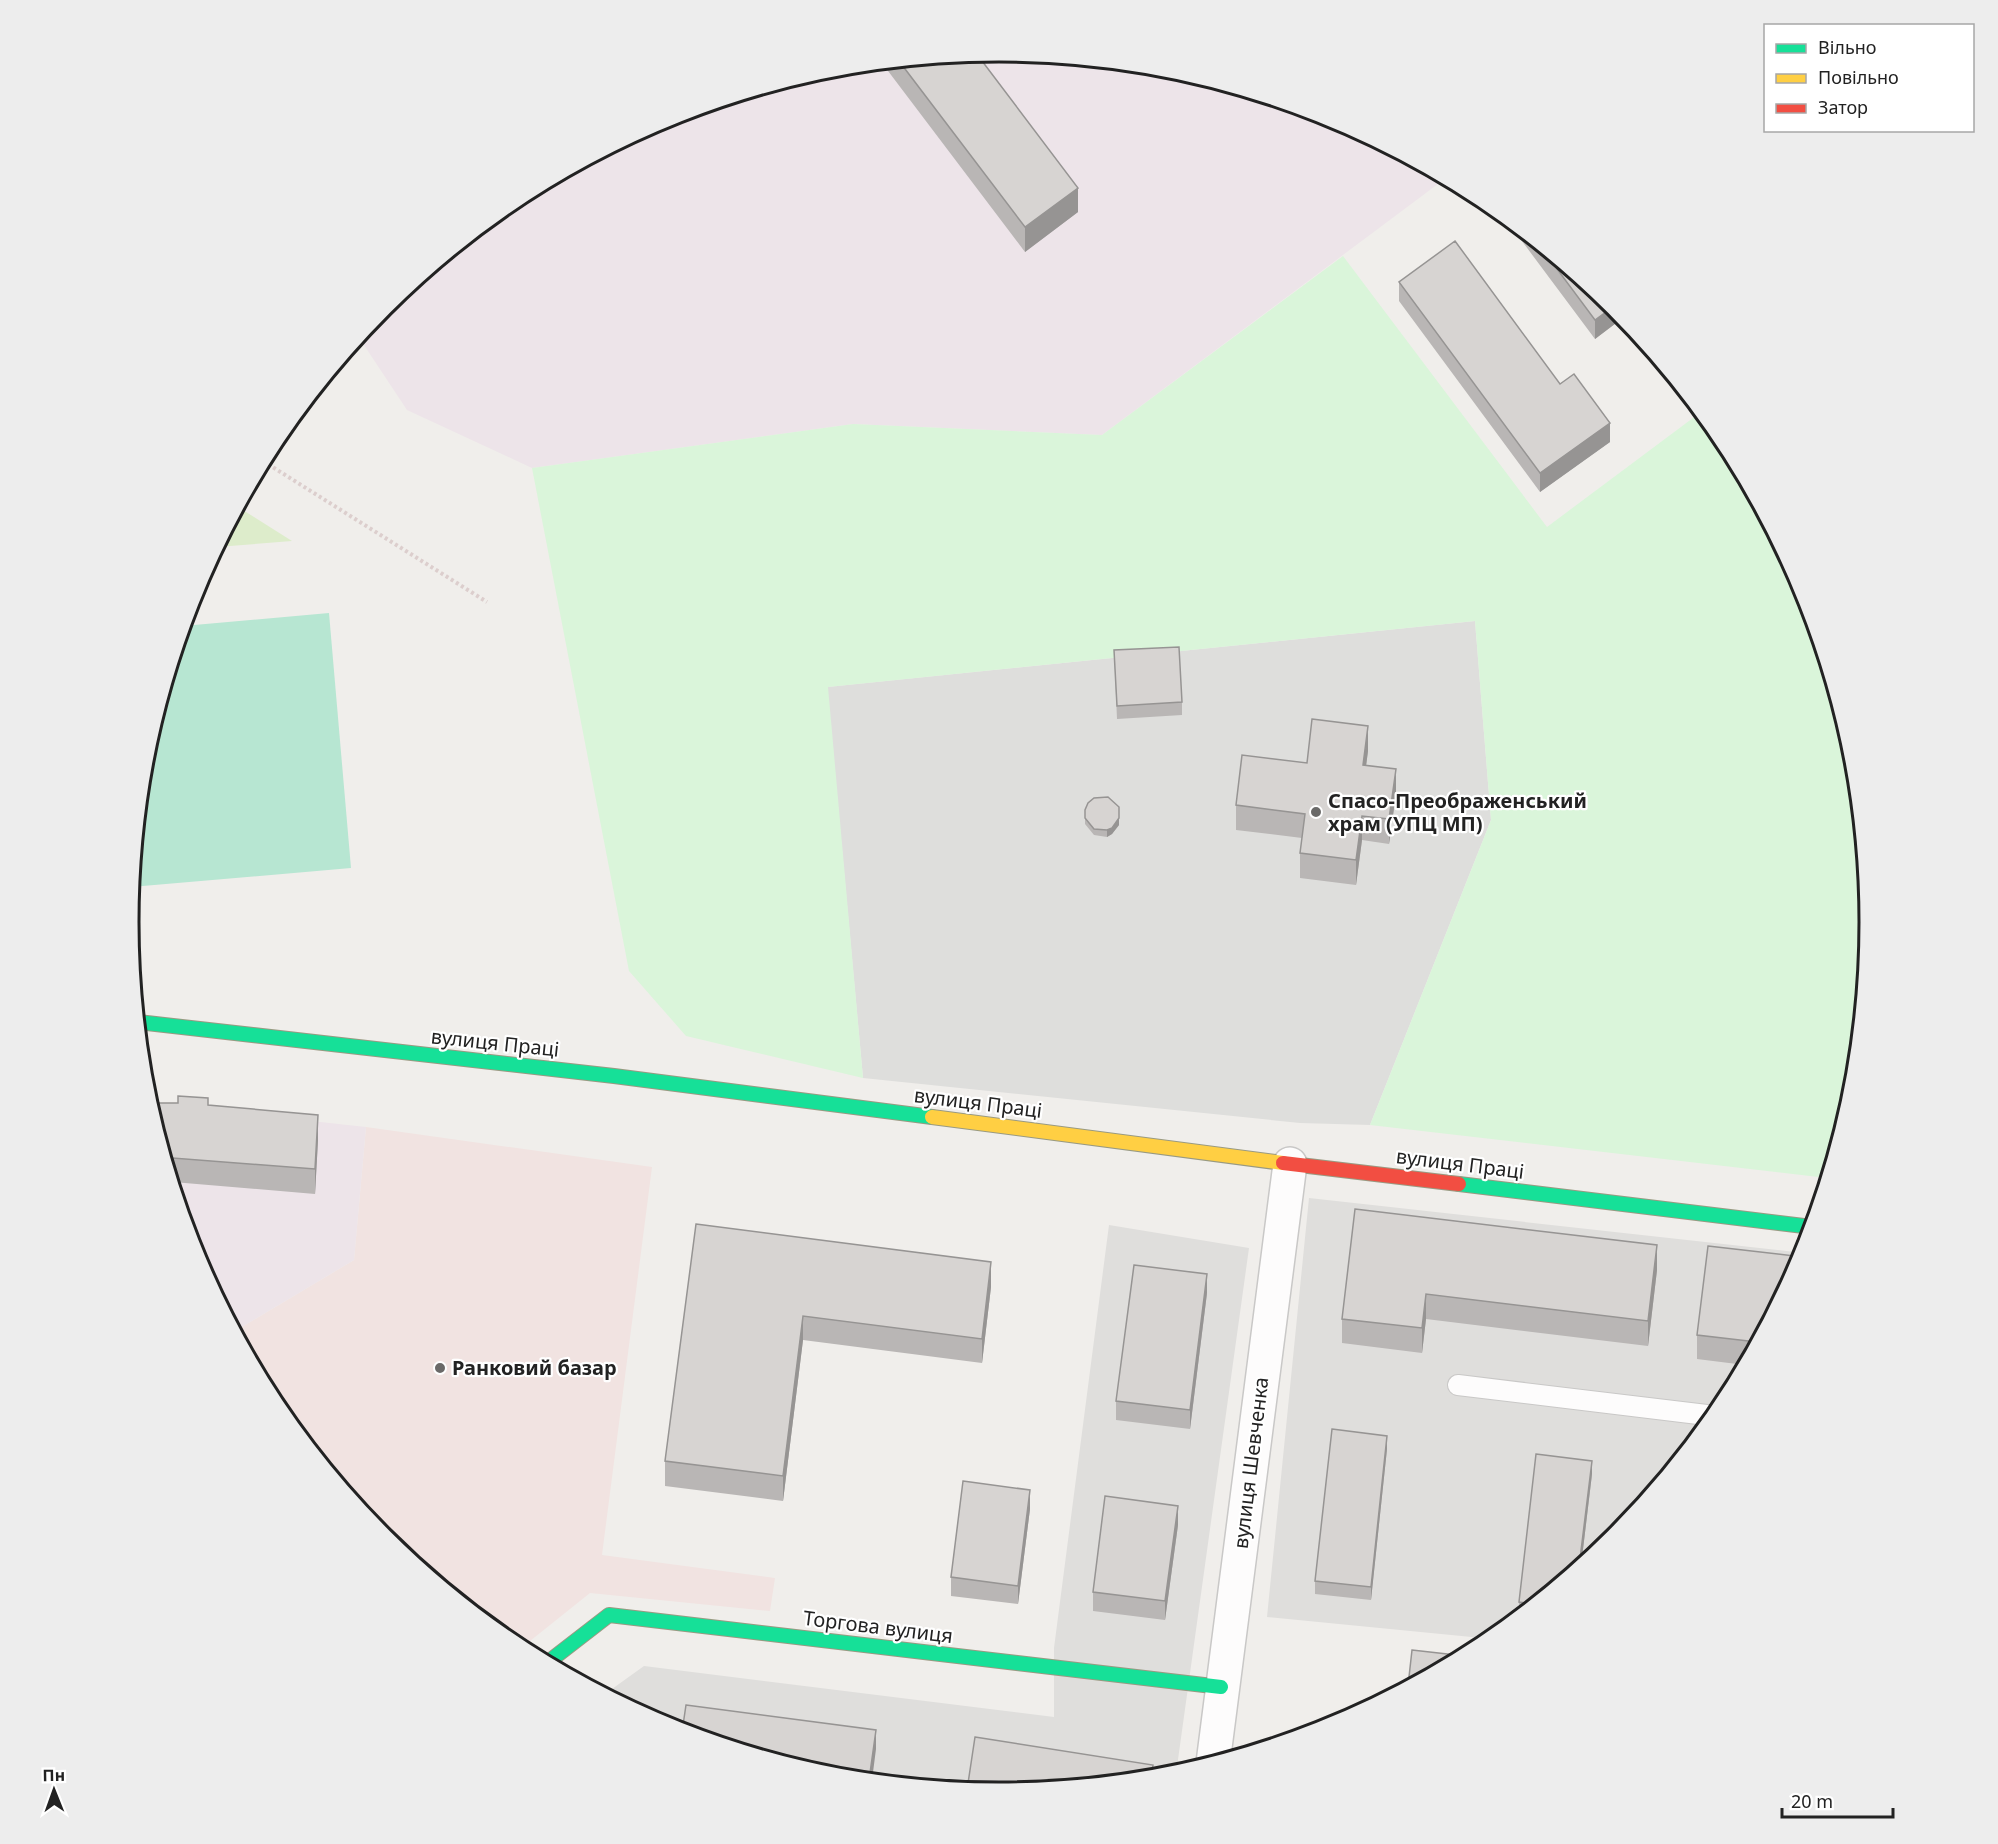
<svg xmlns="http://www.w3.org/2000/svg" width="1998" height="1844" font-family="'Noto Sans',sans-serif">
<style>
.residential{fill:#dfdedc}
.commercial{fill:#f1e3e1}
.industrial{fill:#ede4e9}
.religious{fill:#dededc}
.grass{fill:#ddeccb}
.park{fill:#daf5da}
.pitch{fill:#b7e6d2}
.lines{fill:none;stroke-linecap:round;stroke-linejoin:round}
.lane-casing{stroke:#c9c8c7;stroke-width:22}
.street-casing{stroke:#c9c8c7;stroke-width:36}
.fast-casing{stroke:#999a82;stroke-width:16}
.slow-casing{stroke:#999a82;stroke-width:16}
.jam-casing{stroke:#999a82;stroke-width:16}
.path{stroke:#dccecd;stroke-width:4;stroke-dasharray:3 3;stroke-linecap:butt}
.lane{stroke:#fdfcfc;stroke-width:20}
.street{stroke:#fdfcfc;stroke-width:33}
.fast{stroke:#16e098;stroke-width:14}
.slow{stroke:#ffcf43;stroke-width:14}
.jam{stroke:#f24e42;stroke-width:14}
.wall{fill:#b9b6b5}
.shaded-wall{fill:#969493}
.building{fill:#d7d4d2;stroke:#969493;stroke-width:1.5}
.poi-dot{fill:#6a6968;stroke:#fff;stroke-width:2}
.labels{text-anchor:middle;stroke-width:4.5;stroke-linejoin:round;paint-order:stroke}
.poi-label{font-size:20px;font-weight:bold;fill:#222;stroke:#fff;text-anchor:start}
.street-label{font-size:20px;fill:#222;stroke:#fff}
.rim{fill:none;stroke:#222;stroke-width:3}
</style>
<rect width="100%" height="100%" fill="#f0eeeb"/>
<path class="residential" d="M 1309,1198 L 1804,1253 L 1723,1406 L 1615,1538 L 1492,1639 L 1267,1617 Z
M 1109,1225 L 1249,1248 L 1176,1774 L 1169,1776 L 999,1793 L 829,1776 L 665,1727 L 605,1694 L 644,1666 L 1054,1717 L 1054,1648 Z"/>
<path class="commercial" d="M 366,1127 L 652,1167 L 602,1555 L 775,1578 L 770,1611 L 590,1593 L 520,1649 L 383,1538 L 275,1406 L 235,1331 L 354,1260 Z"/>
<path class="industrial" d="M 999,51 L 1169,68 L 1333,117 L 1446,178 L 1102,435 L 853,424 L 532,468 L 407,410 L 358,336 L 383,306 L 515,198 L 666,117 L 829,68 Z
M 148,1103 L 366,1127 L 354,1260 L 235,1331 L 194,1255 Z"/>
<path class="religious" d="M 1475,621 L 1491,820 L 1370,1125 L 1300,1123 L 863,1078 L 827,687 Z"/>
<path class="grass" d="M 238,507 L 292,541 L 217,547 Z"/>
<path class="park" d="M 1343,256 L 1547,527 L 1701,412 L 1723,438 L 1804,589 L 1853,752 L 1870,922 L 1853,1092 L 1827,1178 L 1370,1125 L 1491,820 L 1475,621 L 828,687 L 863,1078 L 686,1036 L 629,971 L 532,468 L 853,424 L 1102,435 Z"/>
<path class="pitch" d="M 329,613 L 351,868 L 131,887 L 145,752 L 183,626 Z"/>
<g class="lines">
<defs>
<path id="lane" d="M 1458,1385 L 1715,1416"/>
<path id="street" d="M 1213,1763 L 1290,1164"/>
<path id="fast" d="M 138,1022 L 614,1076 L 932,1117
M 1459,1184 L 1812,1227
M 547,1663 L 609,1615 L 1221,1687"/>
<path id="slow" d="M 932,1117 L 1283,1163"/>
<path id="jam" d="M 1283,1163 L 1459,1184"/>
</defs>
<use href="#lane" class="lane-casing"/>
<use href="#street" class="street-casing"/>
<use href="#fast" class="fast-casing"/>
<use href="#slow" class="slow-casing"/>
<use href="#jam" class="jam-casing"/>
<path class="path" d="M 263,461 L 487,602"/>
<use href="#lane" class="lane"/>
<use href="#street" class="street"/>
<use href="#fast" class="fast"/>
<use href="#slow" class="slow"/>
<use href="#jam" class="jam"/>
</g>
<path class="wall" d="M 976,53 L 1078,212 L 1025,252 L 882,63 Z
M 1501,213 L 1615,306 L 1624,317 L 1595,339 Z
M 1399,282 L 1560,384 L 1610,442 L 1540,492 L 1399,301 Z
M 1114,650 L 1182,702 L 1182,715 L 1117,719 Z
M 1368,751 L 1366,765 L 1396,794 L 1389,844 L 1362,840 L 1356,885 L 1300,878 L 1300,853 L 1302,838 L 1236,830 L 1236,805 Z
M 1085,810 L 1119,825 L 1112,834 L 1107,837 L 1094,835 L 1085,824 Z
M 148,1103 L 208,1105 L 318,1140 L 315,1194 L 173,1182 Z
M 1355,1209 L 1657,1270 L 1648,1346 L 1426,1319 L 1422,1353 L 1342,1343 L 1342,1319 Z
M 696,1224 L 991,1287 L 982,1363 L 803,1340 L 783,1501 L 665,1486 L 665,1461 Z
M 1803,1257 L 1745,1365 L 1697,1359 L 1697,1335 Z
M 1207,1293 L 1190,1429 L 1116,1420 L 1116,1401 Z
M 1387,1449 L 1371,1600 L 1315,1594 L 1315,1581 Z
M 1592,1474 L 1581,1566 L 1521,1615 L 1519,1615 L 1519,1602 Z
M 1030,1509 L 1018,1604 L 951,1596 L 951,1577 Z
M 1178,1525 L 1165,1620 L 1093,1611 L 1093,1592 Z"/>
<path class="shaded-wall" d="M 1078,188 L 1078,212 L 1025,252 L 1025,227 Z
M 1614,306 L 1624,317 L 1595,339 L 1595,320 Z
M 1610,423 L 1610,442 L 1540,492 L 1540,473 Z
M 1368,726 L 1368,751 L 1363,790 L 1363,765 Z
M 1396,769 L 1396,794 L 1389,844 L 1389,819 Z
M 1362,816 L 1362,840 L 1356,885 L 1356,860 Z
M 1119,818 L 1119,825 L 1112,834 L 1107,837 L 1107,830 Z
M 318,1115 L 318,1140 L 315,1194 L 315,1169 Z
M 1657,1245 L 1657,1270 L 1648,1346 L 1648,1321 Z
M 991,1262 L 991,1287 L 982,1363 L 982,1339 Z
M 1207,1274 L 1207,1293 L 1190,1429 L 1190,1410 Z
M 1426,1294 L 1426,1319 L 1422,1353 L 1422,1328 Z
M 803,1316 L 803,1340 L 783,1501 L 783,1476 Z
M 1387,1436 L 1387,1449 L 1371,1600 L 1371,1587 Z
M 1592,1461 L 1592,1474 L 1581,1566 L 1579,1567 Z
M 1030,1490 L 1030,1509 L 1018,1604 L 1018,1586 Z
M 1178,1506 L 1178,1525 L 1165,1620 L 1165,1601 Z
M 876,1730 L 876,1749 L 872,1780 L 869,1780 Z"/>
<path class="building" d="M 976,53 L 1078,188 L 1025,227 L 899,61 Z
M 1455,241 L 1560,384 L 1574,374 L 1610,423 L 1540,473 L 1399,282 Z
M 1537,242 L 1614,306 L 1595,320 Z
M 1179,647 L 1182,702 L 1117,706 L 1114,650 Z
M 1312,719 L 1368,726 L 1363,765 L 1396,769 L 1389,819 L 1362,816 L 1356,860 L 1300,853 L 1305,814 L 1236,805 L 1242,755 L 1307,763 Z
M 1108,797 L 1119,807 L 1119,818 L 1112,828 L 1107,830 L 1094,829 L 1085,818 L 1085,810 L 1088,803 L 1094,798 Z
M 178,1096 L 208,1098 L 208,1105 L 318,1115 L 315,1169 L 173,1158 L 172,1182 L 148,1103 L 178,1103 Z
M 1355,1209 L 1657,1245 L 1648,1321 L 1426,1294 L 1422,1328 L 1342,1319 Z
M 696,1224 L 991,1262 L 982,1339 L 803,1316 L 783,1476 L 665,1461 Z
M 1708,1246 L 1803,1257 L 1757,1342 L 1697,1335 Z
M 1134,1265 L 1207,1274 L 1190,1410 L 1116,1401 Z
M 1332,1429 L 1387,1436 L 1371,1587 L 1315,1581 Z
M 1536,1454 L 1592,1461 L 1579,1567 L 1534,1604 L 1519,1602 Z
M 963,1481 L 1030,1490 L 1018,1586 L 951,1577 Z
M 1105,1496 L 1178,1506 L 1165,1601 L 1093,1592 Z
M 1412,1650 L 1465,1656 L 1408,1686 Z
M 686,1705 L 876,1730 L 869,1780 L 829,1776 L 682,1732 Z
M 975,1737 L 1153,1765 L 1151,1778 L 999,1793 L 967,1790 Z"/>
<g class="poi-dot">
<circle cx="1316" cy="812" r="6"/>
<circle cx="440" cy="1368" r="6"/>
</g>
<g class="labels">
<g class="poi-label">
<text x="1328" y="808">Спасо-Преображенський<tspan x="1328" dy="23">храм (УПЦ МП)</tspan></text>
<text x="452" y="1375">Ранковий базар</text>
</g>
<g class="street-label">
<text transform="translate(495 1043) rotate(6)" y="7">вулиця Праці</text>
<text transform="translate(978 1103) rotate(7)" y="7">вулиця Праці</text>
<text transform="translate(1460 1164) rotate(7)" y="7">вулиця Праці</text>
<text transform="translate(1251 1463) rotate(-83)" y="7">вулиця Шевченка</text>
<text transform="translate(878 1627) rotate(7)" y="7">Торгова вулиця</text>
</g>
</g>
<path d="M0 0H1998V1844H0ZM139 922a860 860 0 1 1 1720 0a860 860 0 1 1-1720 0Z" fill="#ededed" fill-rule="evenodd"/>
<path class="rim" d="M139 922a860 860 0 1 1 1720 0a860 860 0 1 1-1720 0Z"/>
<rect x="1764" y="24" width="210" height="108" fill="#ffffff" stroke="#a7a7a7" stroke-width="1.5"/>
<rect x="1776" y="44" width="30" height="9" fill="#16e098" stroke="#a7a7a7" stroke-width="1.5"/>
<text x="1818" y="54" font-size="18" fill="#222222">Вільно</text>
<rect x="1776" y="74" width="30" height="9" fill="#ffcf43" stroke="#a7a7a7" stroke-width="1.5"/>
<text x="1818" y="84" font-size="18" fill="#222222">Повільно</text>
<rect x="1776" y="104" width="30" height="9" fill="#f24e42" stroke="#a7a7a7" stroke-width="1.5"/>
<text x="1818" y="114" font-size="18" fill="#222222">Затор</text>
<g transform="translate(54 1790) rotate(359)" stroke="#ffffff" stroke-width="4.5" paint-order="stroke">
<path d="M0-4.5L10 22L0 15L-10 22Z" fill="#222222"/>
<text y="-9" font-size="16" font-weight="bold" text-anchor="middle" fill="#222222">Пн</text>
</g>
<path d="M1782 1808v9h111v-9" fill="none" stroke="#222222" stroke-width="3"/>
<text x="1791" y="1808" font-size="18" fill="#222222" stroke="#ffffff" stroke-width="4.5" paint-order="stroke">20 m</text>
</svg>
